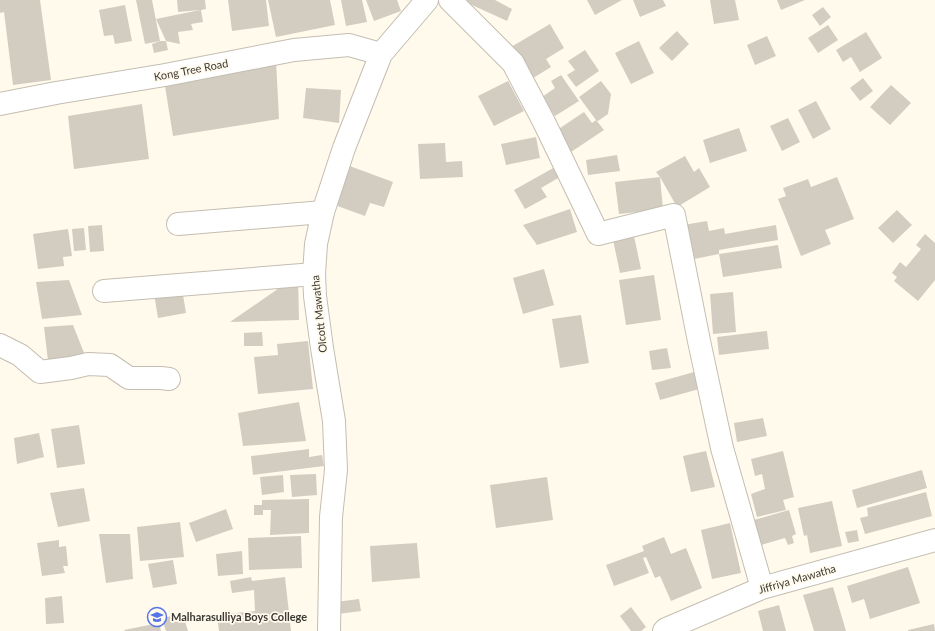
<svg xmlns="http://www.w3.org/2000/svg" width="935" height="631" font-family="Lato,sans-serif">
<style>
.building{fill:#d2cdc0}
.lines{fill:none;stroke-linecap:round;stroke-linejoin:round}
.minor-casing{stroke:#c3beb1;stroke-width:24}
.major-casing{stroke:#c3beb1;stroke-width:24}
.minor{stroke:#fff;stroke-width:22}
.major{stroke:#fff;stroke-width:22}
.labels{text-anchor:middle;stroke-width:3.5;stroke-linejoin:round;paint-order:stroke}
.street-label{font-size:11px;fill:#3c3a34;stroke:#fffaec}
.poi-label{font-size:11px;font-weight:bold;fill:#3c3a34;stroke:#fffaec;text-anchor:start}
</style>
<rect width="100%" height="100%" fill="#fffaec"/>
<path class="building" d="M 0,0 L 40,0 L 51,80 L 13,85 L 4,12 L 0,13 Z
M 136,0 L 152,0 L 160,41 L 145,44 Z
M 177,0 L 205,0 L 206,9 L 201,10 L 203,22 L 191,24 L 193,30 L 178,32 L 180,44 L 166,41 L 156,19 L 200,10 L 178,12 Z
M 228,0 L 266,0 L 269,26 L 232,31 Z
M 268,0 L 330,0 L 335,25 L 276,37 Z
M 341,0 L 362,0 L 367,22 L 346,26 Z
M 366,0 L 397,0 L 401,11 L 374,21 Z
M 461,0 L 495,0 L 512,9 L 507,21 Z
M 587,0 L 622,0 L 595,15 Z
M 633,0 L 663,0 L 666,6 L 640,17 Z
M 710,0 L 735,0 L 739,20 L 714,24 Z
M 777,0 L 805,0 L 781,10 Z
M 125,5 L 132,41 L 115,44 L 113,35 L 104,36 L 99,10 Z
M 823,7 L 831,17 L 820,26 L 812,15 Z
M 550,24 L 564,48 L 546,59 L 551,67 L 530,80 L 511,47 Z
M 828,25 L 838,40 L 818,53 L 808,38 Z
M 677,31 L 689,44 L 672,61 L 659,48 Z
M 866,32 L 882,58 L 860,72 L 851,57 L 843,62 L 836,50 Z
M 767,36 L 776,56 L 755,65 L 747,45 Z
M 160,41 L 166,41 L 168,50 L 154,53 L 152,44 Z
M 639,41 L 654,73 L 631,84 L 615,53 Z
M 585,50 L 599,71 L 576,87 L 567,75 L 575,70 L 568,61 Z
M 276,60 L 279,119 L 173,136 L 164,80 Z
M 561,75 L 579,101 L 555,116 L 542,97 L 555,88 L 551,81 Z
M 863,78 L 873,91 L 860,101 L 850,88 Z
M 508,81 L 524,111 L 494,126 L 478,96 Z
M 601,81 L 611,94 L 608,114 L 598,121 L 596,120 L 604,130 L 571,152 L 557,130 L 584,112 L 592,123 L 596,120 L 579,97 Z
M 891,85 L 911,103 L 890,125 L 870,107 Z
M 306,88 L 341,90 L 339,123 L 303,118 Z
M 816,101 L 831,129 L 813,139 L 798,110 Z
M 142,104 L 149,159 L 74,169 L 68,116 Z
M 788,118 L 800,142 L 782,151 L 770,126 Z
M 739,128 L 747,151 L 710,163 L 703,140 Z
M 536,137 L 540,158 L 506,165 L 501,144 Z
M 445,143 L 446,162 L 462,161 L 463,177 L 420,179 L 418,144 Z
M 617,155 L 620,171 L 588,175 L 586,160 Z
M 685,156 L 694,172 L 699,168 L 710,187 L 677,207 L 660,177 L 663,209 L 619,214 L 615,182 L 660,177 L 656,172 Z
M 347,165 L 393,182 L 384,207 L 370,203 L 365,216 L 332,204 Z
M 555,167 L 560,177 L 541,188 L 547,197 L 525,209 L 514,190 Z
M 837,177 L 854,219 L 825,230 L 831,244 L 801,256 L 778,199 L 786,196 L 783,188 L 808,179 L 811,187 Z
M 570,209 L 577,232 L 537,245 L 523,225 Z
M 897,210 L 912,225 L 893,243 L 878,228 Z
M 707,221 L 709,231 L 724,228 L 725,234 L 776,225 L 778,240 L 719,250 L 719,254 L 778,245 L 782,268 L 723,277 L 719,254 L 689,260 L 683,225 Z
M 102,225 L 104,251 L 90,252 L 88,226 Z
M 84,228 L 86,250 L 74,251 L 72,229 Z
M 68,229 L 72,256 L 63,257 L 64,266 L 38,269 L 33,234 Z
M 925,234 L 935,243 L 935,280 L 918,301 L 894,281 L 897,277 L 892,273 L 900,262 L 906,267 L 921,249 L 916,245 Z
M 634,236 L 641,269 L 620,273 L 613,240 Z
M 544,269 L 554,305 L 523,314 L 513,278 Z
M 298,275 L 299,320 L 230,322 Z
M 654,275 L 661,320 L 626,325 L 619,280 Z
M 69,280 L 82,315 L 42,319 L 36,282 Z
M 182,289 L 186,313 L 158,318 L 154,294 Z
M 733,292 L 736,332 L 713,334 L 710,294 Z
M 581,315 L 589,363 L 560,368 L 552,319 Z
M 73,325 L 88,363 L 49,369 L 44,327 Z
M 767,331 L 769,349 L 719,355 L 717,337 Z
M 262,332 L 263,346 L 244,346 L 244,333 Z
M 308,341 L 313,389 L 258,394 L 254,357 L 278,355 L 277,344 Z
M 667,348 L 671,368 L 652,370 L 649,351 Z
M 694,372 L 699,389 L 660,400 L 655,383 Z
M 299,402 L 306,441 L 243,446 L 238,413 Z
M 763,418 L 767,436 L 737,442 L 734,423 Z
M 79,425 L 85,464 L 57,468 L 51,429 Z
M 39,433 L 44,457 L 17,464 L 14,438 Z
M 309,449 L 309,457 L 322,455 L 324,466 L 253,475 L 251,456 Z
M 706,451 L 715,487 L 691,492 L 683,456 Z
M 783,451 L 794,497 L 783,500 L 786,510 L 757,517 L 751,494 L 765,489 L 762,474 L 755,476 L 751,459 Z
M 922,470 L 927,488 L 857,508 L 852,490 Z
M 316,474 L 317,495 L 292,497 L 290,475 Z
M 283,475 L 284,492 L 262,495 L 260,477 Z
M 547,477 L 553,520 L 496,528 L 490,485 Z
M 84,488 L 90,521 L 58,527 L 50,493 Z
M 926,492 L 932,516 L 865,534 L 860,518 L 868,516 L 867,508 Z
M 309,499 L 309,533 L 270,535 L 271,510 L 263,510 L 263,515 L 254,515 L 254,505 L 262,505 L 262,500 Z
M 832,501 L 842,546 L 810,553 L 807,535 L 804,536 L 798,508 Z
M 226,509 L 233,529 L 196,542 L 189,523 Z
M 789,510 L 796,534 L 792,536 L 794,543 L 788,545 L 785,538 L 761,545 L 754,520 Z
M 180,522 L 184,557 L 140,561 L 137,527 Z
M 730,523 L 741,573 L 712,579 L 701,530 Z
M 857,530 L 859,541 L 848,543 L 845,532 Z
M 99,534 L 130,534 L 133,579 L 106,583 Z
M 301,536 L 302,568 L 249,570 L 248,538 Z
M 664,537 L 671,554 L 686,548 L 702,588 L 671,601 L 660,576 L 655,578 L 646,557 L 643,558 L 649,573 L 614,586 L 606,565 L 644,551 L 642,546 Z
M 59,540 L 59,547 L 66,546 L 68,566 L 63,566 L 65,573 L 42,576 L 37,543 Z
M 417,543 L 420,578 L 372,582 L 370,546 Z
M 242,551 L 243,574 L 218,576 L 216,554 Z
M 173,560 L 177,584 L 153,588 L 148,564 Z
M 908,567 L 920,603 L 870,619 L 864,599 L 852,603 L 847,586 Z
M 251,577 L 252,581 L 285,577 L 291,631 L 219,631 L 217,615 L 255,611 L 254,590 L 232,593 L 230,581 Z
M 833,587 L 846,631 L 814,631 L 803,595 Z
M 62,596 L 64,623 L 46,624 L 45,598 Z
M 359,599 L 361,611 L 338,614 L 336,602 Z
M 779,605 L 786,631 L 763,631 L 758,611 Z
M 631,607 L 646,627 L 641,631 L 631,631 L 620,616 Z
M 182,612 L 188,631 L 166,631 L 162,619 Z
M 159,623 L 161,631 L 125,631 L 124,630 Z
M 934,624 L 935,631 L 908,631 L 908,630 Z"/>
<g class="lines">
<defs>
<path id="minor" d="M 450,0 L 513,63 L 544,122 L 598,234 L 674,215 L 699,341 L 722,448 L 762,588
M 178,224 L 323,212
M 104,291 L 314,274
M 0,345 L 20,355 L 40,372 L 71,368 L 88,364 L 110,365 L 129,378 L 161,378 L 169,379
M 664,631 L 666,629 L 762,588 L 935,540"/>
<path id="major" d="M 0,104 L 56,93 L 165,75 L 294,50 L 349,45 L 381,54
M 329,631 L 331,517 L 336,470 L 334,421 L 322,348 L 315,296 L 314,274 L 316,244 L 323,212 L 344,148 L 381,54 L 427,0"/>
</defs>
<use href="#minor" class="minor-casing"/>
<use href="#major" class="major-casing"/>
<use href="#minor" class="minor"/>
<use href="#major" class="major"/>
</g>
<defs>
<symbol id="school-ring" viewBox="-11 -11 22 22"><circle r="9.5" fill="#fffaec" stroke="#5574e9" stroke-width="1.5"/><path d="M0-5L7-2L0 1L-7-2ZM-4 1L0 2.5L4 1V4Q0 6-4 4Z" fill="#5574e9"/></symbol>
</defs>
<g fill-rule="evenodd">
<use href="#school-ring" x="146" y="606" width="22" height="22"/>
</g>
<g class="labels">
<g class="street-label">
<text transform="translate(191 70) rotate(-11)" y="4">Kong Tree Road</text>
<text transform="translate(319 314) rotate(-96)" y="4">Olcott Mawatha</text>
<text transform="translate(797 579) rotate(-16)" y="4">Jiffriya Mawatha</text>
</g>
<g class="poi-label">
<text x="171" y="621">Malharasulliya Boys College</text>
</g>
</g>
</svg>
